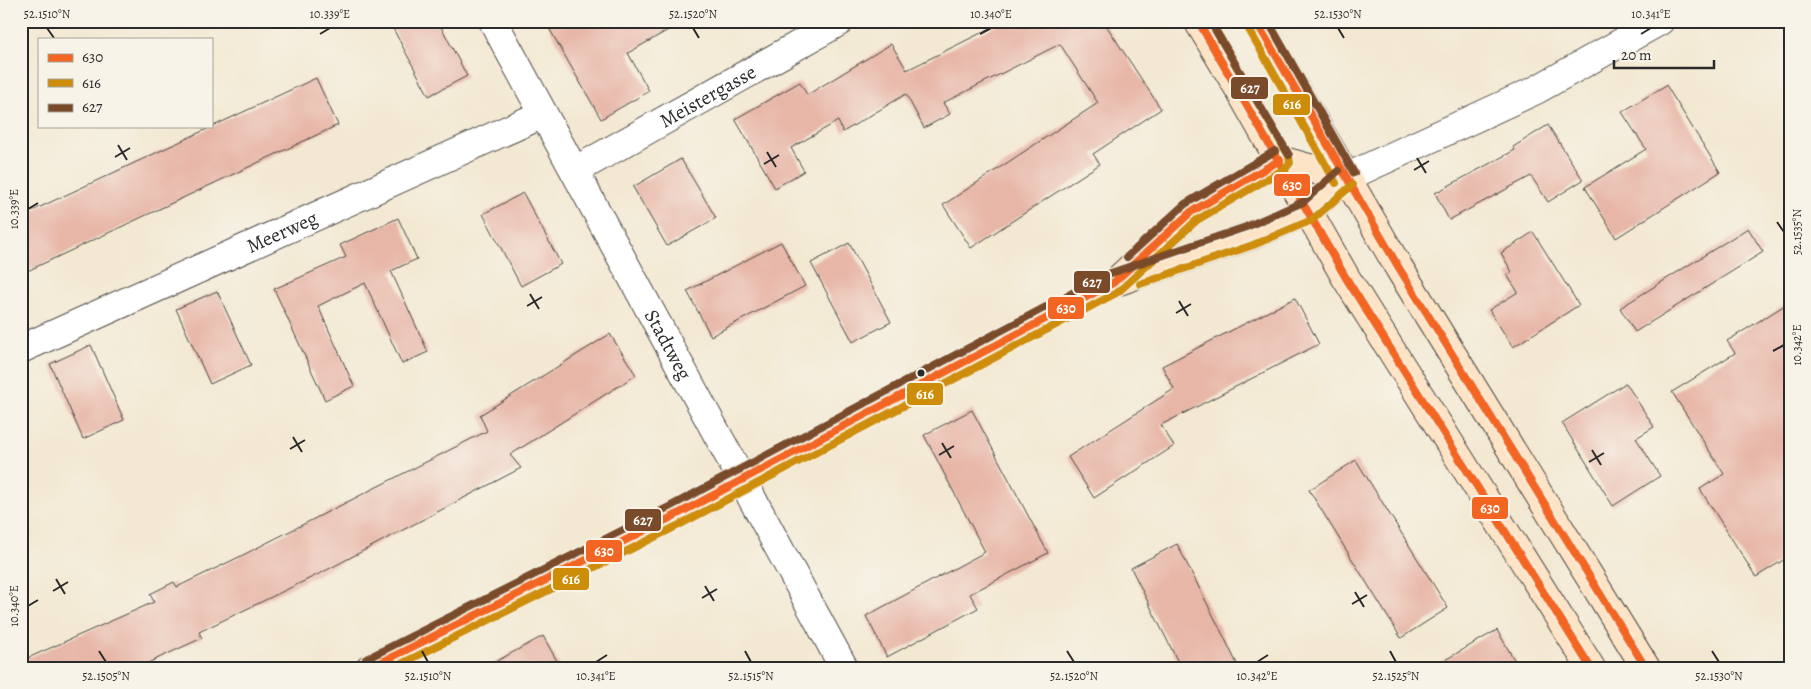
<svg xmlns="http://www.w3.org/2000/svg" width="1811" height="689" font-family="Alegreya,serif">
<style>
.building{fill:#e7b6a7}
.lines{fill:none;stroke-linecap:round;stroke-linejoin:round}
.street-casing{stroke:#494744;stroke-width:30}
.secondary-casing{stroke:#494744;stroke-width:30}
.street{stroke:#fff;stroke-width:28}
.secondary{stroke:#fee4c6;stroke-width:28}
.bus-1-casing{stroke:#f7f3e8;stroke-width:11}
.bus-2-casing{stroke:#f7f3e8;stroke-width:11}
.bus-3-casing{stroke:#f7f3e8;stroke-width:11}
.bus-1{stroke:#f26522;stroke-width:8}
.bus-2{stroke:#ce8d09;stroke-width:8}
.bus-3{stroke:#7a4b2a;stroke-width:8}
.ticks{fill:none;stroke:#2b2b2b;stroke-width:2}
.bus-dot{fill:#2b2b2b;stroke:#f7f3e8;stroke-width:2}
.labels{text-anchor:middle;stroke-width:5;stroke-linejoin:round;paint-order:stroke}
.street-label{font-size:20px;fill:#2b2b2b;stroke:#f7f3e8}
.line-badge{stroke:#f7f3e8;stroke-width:2}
.badge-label{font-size:14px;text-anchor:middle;font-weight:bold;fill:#fff}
.neatline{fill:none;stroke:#2b2b2b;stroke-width:2}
.ticks-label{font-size:12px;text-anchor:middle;fill:#2b2b2b}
</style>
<rect width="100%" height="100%" fill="#f7f3e8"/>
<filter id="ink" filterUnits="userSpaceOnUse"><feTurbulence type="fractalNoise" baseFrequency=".02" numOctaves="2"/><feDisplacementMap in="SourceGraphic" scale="10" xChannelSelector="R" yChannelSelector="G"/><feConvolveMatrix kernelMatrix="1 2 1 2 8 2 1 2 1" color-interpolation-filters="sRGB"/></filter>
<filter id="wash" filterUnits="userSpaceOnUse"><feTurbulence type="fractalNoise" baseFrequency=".0096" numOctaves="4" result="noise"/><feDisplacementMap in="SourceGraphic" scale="20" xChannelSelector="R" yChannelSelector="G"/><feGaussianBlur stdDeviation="1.12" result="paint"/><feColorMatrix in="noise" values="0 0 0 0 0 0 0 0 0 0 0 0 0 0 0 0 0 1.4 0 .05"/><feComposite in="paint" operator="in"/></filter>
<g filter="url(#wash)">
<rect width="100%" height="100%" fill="#f3e8d2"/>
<g id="blocks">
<path class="building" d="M 389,21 L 438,21 L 467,76 L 429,96 Z
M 545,21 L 684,21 L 628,53 L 649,91 L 601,119 Z
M 1005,21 L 1106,21 L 1104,22 L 1161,109 L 1093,154 L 1100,164 L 971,248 L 943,205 L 1098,103 L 1060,44 L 943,103 L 950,114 L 924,128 L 906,94 L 843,132 L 838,121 L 791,148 L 804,171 L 775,188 L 735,119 L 800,82 L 807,95 L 891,44 L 907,70 Z
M 316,78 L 338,125 L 21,274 L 21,216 Z
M 1666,85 L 1720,172 L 1616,238 L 1585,187 L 1646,149 L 1622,112 Z
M 1548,125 L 1583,180 L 1548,202 L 1531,176 L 1449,220 L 1435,193 L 1515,150 L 1513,147 Z
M 681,159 L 716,218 L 667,246 L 633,187 Z
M 523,193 L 561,264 L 521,286 L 483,214 Z
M 398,218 L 417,259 L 391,271 L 428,352 L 402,364 L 365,283 L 318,306 L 354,386 L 325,400 L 274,289 L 346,257 L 340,245 Z
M 1748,228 L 1763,252 L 1635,332 L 1620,308 Z
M 1533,232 L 1579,305 L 1513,347 L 1489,310 L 1518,292 L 1507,275 L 1512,272 L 1501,253 Z
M 781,242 L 805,286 L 711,336 L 687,291 Z
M 849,243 L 891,322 L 853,342 L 811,263 Z
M 217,291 L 251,365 L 210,384 L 176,309 Z
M 1295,298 L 1319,344 L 1161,425 L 1174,446 L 1094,498 L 1068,457 L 1174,389 L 1162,366 Z
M 1790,302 L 1790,556 L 1756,577 L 1700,489 L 1724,474 L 1672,392 L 1735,353 L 1727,341 Z
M 610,334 L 636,375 L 510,455 L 521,468 L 323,572 L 199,632 L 202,638 L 137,668 L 21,668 L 21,661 L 154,602 L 150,594 L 174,582 L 177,587 L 237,558 L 487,431 L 480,415 Z
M 91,345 L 124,420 L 83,439 L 50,364 Z
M 1626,383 L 1654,427 L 1636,438 L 1660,476 L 1613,506 L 1562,423 Z
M 972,410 L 1048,553 L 970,594 L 978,608 L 887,657 L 866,616 L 985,552 L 924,435 Z
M 1356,460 L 1448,608 L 1401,638 L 1309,490 Z
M 1177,544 L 1224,637 L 1239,668 L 1181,668 L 1131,568 Z
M 1497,630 L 1519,668 L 1431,668 Z
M 543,636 L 561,668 L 484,668 Z"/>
</g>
</g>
<g filter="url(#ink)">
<use href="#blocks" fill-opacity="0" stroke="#494744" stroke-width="1"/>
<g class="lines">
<defs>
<g id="street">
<path id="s1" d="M 493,21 L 844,668"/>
<path id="s2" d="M 576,170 L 839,22"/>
<path d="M 1345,178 L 1536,90 L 1660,21"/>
<path id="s3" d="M 21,349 L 543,114"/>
</g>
<path id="secondary" d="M 1198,21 L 1239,89 L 1346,278 L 1591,668
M 1256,21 L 1399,268 L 1646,668
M 1280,160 L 1345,178
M 1121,277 L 1191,212 L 1280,160
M 370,668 L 674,516 L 1113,283 L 1250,236 L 1308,211 L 1345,178"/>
</defs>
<use href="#street" class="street-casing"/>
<use href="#secondary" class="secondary-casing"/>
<use href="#street" class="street"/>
<use href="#secondary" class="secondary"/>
<defs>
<path id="bus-1" d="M 1198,21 L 1346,278 L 1591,668
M 1256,21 L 1399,268 L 1646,668
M 370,668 L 674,516 L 1113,283 L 1191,212 L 1280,160"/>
<path id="bus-2" d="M 1247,26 L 1336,183
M 1140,284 L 1253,245 L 1312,220 L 1352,185
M 393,668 L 679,525 L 1118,292 L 1197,220 L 1286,168 L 1290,163 L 1289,156 L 1210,21"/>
<path id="bus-3" d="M 1210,21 L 1289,155
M 1268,21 L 1354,173
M 1127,257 L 1185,204 L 1275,151
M 366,659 L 669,507 L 1108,274 L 1246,227 L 1303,202 L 1338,171"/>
</defs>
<use href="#bus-1" class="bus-1-casing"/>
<use href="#bus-2" class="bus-2-casing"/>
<use href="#bus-3" class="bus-3-casing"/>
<use href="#bus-1" class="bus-1"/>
<use href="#bus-2" class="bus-2"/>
<use href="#bus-3" class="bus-3"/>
</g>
</g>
<path class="ticks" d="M 47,28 L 54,38M 693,28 L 699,38M 1338,28 L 1344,38M 320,34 L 330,28M 980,34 L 991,28M 1641,34 L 1651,28M 118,145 L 127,160M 767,152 L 776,167M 115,157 L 130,148M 1417,158 L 1426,173M 764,164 L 779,155M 1414,170 L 1429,161M 28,209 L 38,203M 1777,222 L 1784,232M 530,294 L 539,309M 1179,301 L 1188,316M 527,306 L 542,297M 1176,313 L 1191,304M 1773,351 L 1784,345M 293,437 L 302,452M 942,443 L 951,458M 290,449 L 305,440M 1592,450 L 1601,465M 939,455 L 954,446M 1589,462 L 1604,453M 56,579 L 65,594M 705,586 L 714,601M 53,591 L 68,582M 1355,592 L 1364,607M 702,598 L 717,589M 1352,604 L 1367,595M 28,606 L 38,600M 99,651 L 106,662M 422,651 L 428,662M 745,651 L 751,662M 1067,651 L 1074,662M 1390,651 L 1396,662M 1712,651 L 1719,662M 596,662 L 607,655M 1257,662 L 1268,655"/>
<circle class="bus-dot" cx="921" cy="373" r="4.5"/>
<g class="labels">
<g class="street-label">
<text dy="7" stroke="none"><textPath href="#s2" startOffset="151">Meistergasse</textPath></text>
<text dy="7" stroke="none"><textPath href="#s3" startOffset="286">Meerweg</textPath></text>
<text dy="7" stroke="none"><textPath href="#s1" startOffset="368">Stadtweg</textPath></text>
</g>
</g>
<g class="line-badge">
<rect x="1230" y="76" width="39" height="24" rx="5" fill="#7a4b2a"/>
<rect x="1272" y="93" width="39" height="23" rx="5" fill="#ce8d09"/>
<rect x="1273" y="173" width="38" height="24" rx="5" fill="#f26522"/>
<rect x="1073" y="270" width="38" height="24" rx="5" fill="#7a4b2a"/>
<rect x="1047" y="296" width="38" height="24" rx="5" fill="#f26522"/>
<rect x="906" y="382" width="38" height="24" rx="5" fill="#ce8d09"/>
<rect x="1471" y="496" width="38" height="24" rx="5" fill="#f26522"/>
<rect x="624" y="508" width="38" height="24" rx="5" fill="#7a4b2a"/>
<rect x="585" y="539" width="38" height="24" rx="5" fill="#f26522"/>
<rect x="552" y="567" width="38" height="24" rx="5" fill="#ce8d09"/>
</g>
<g class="badge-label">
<text x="1250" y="93">627</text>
<text x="1292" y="109">616</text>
<text x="1292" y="190">630</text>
<text x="1092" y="287">627</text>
<text x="1066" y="313">630</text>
<text x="925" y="399">616</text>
<text x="1490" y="513">630</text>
<text x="643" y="525">627</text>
<text x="604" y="556">630</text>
<text x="571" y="584">616</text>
</g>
<rect width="1811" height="689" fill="none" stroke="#f7f3e8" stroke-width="55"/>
<rect x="38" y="38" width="175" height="90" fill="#f7f3e8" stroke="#a5a39c"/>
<rect x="48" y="54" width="25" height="8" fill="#f26522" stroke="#a5a39c"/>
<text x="82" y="62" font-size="15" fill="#2b2b2b">630</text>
<rect x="48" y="79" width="25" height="8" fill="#ce8d09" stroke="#a5a39c"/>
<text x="82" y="88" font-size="15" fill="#2b2b2b">616</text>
<rect x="48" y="104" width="25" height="8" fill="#7a4b2a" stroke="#a5a39c"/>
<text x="82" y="112" font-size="15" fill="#2b2b2b">627</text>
<path d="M1614 60v8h100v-8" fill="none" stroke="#2b2b2b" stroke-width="2.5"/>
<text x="1621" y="60" font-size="15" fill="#2b2b2b" stroke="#f7f3e8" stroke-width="4" paint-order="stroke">20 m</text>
<rect x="28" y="28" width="1756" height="634" class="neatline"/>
<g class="ticks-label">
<text x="47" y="18">52.1510°N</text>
<text x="330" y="18">10.339°E</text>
<text x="693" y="18">52.1520°N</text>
<text x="991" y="18">10.340°E</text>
<text x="1338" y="18">52.1530°N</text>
<text x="1651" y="18">10.341°E</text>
<text transform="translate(14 209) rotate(-90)" y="4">10.339°E</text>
<text transform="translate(1797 232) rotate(-90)" y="4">52.1535°N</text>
<text transform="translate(1797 345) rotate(-90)" y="4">10.342°E</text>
<text transform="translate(14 606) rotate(-90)" y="4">10.340°E</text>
<text x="106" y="680">52.1505°N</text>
<text x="428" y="680">52.1510°N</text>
<text x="596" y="680">10.341°E</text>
<text x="751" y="680">52.1515°N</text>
<text x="1074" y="680">52.1520°N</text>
<text x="1257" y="680">10.342°E</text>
<text x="1396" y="680">52.1525°N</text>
<text x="1719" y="680">52.1530°N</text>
</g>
</svg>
